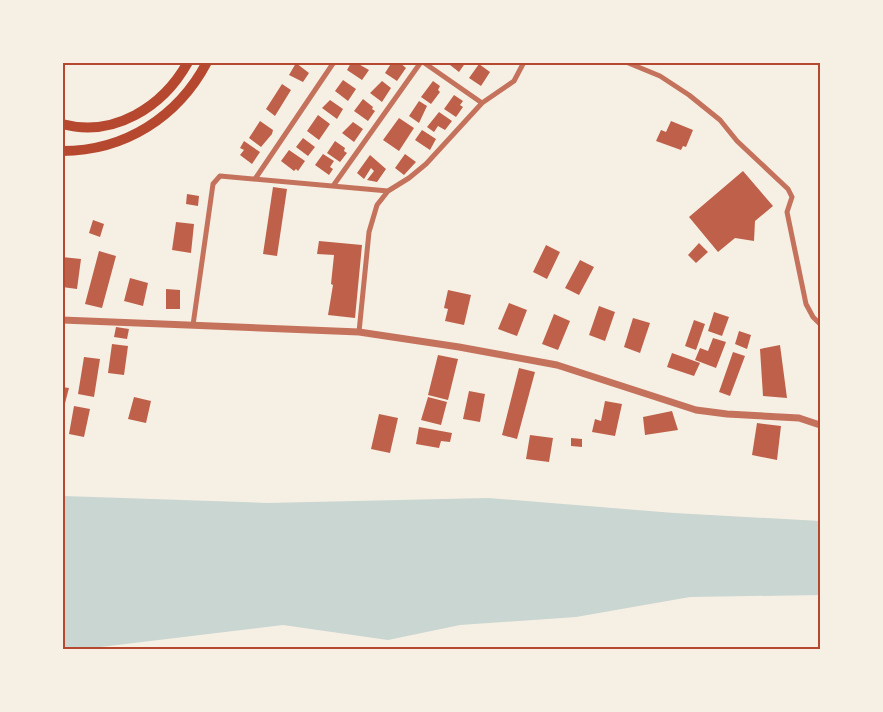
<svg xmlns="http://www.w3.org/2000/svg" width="883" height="712" font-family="'Archivo Narrow',sans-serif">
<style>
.water{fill:#c9d6d2}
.building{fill:#bf614a}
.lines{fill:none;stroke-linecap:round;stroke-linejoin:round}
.minor{stroke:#c5725c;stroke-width:5}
.tertiary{stroke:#c5725c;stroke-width:7}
.motorway{stroke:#b5482f;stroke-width:10}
.neatline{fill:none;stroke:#b5482f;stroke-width:2}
</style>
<rect width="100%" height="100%" fill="#f6efe4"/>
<path class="water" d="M 63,496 L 267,503 L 488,498 L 674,513 L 820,521 L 820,595 L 690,597 L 576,617 L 460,625 L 388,640 L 283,625 L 84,649 L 63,649 Z"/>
<path class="building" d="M 355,62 L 369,70 L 362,80 L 347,70 L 351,63 L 353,65 Z
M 392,62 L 399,62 L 406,68 L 397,81 L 385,73 Z
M 452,62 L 466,62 L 459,72 L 450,65 Z
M 296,63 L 309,73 L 303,82 L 289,75 Z
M 479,64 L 490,72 L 481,86 L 469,78 Z
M 343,80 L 356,89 L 348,101 L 335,91 Z
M 382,81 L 391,88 L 382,102 L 370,93 Z
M 433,81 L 440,86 L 438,90 L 440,92 L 431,104 L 421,97 Z
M 282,84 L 291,90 L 275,116 L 266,109 Z
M 454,95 L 463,101 L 460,105 L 463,107 L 456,117 L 444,109 Z
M 363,99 L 373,107 L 372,109 L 375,111 L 368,121 L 354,111 Z
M 330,100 L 343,109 L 337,119 L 322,108 Z
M 419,101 L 427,106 L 419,123 L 409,116 Z
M 439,112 L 452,121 L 445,130 L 438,126 L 434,132 L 427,127 Z
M 318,115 L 330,124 L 319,140 L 307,131 Z
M 399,118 L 414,128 L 399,151 L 383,140 Z
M 260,121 L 273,130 L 272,134 L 261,147 L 249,138 Z
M 671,121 L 693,130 L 686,147 L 683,146 L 681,150 L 656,141 L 661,130 L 666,132 Z
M 353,122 L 363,129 L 354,142 L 342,133 Z
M 422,130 L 436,139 L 430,150 L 415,140 Z
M 303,138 L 315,147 L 308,156 L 296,147 Z
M 244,141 L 260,152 L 252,164 L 240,155 L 244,150 L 240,148 Z
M 335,141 L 345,148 L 344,151 L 347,153 L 340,162 L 327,153 Z
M 289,150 L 305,161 L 298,171 L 296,169 L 294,171 L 281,161 Z
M 323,154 L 334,161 L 330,167 L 333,169 L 329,175 L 315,165 Z
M 405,154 L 416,162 L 404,175 L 395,168 Z
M 370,155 L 386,169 L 377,182 L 367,180 L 374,171 L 371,168 L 364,179 L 357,173 Z
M 743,171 L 773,206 L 755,221 L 754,241 L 735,238 L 718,252 L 689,217 Z
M 273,187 L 287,189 L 277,256 L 263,254 Z
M 187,194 L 199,196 L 198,206 L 186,204 Z
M 93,220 L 104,224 L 100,237 L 89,233 Z
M 176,222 L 194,224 L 191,253 L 172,250 Z
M 319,241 L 362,245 L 355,318 L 328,315 L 333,285 L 331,284 L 334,255 L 317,254 Z
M 699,243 L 708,252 L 696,263 L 688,255 Z
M 546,245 L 560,252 L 547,279 L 533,272 Z
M 99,251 L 116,256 L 102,308 L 85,304 Z
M 62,257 L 81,259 L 77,289 L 62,287 Z
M 580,260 L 594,267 L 579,295 L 565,288 Z
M 130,278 L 148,283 L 143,306 L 124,301 Z
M 166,289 L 180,290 L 180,309 L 166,309 Z
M 448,290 L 471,295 L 464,325 L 445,321 L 448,309 L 444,308 Z
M 509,303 L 527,310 L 517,336 L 498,329 Z
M 599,306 L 615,312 L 605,341 L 589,335 Z
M 714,312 L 729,317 L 722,336 L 708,331 Z
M 554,314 L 570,321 L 558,350 L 542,344 Z
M 633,318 L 650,323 L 640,353 L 624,347 Z
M 694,320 L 705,324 L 696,350 L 685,346 Z
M 116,327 L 129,329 L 127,339 L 114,337 Z
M 739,331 L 751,335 L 747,349 L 735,344 Z
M 713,338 L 726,342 L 716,368 L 695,360 L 700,348 L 708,351 Z
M 112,344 L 128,346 L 124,375 L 108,373 Z
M 780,345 L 787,398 L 763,396 L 760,349 Z
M 733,352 L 745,356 L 730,396 L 719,392 Z
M 672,353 L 700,363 L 694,376 L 667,367 Z
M 438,355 L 458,359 L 448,400 L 428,395 Z
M 84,357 L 100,359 L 94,397 L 78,394 Z
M 519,368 L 535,372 L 517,439 L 502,435 Z
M 62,387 L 69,388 L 63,411 L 62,411 Z
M 469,391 L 485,394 L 480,422 L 463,419 Z
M 134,397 L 151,401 L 146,423 L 128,419 Z
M 428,397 L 447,402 L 441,425 L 421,420 Z
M 605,401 L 622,404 L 615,436 L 592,432 L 595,419 L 601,421 Z
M 74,406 L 90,409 L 84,437 L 69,434 Z
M 672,411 L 678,430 L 645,435 L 643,417 Z
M 379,414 L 398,418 L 390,453 L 371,449 Z
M 757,423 L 781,426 L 777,460 L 752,455 Z
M 419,427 L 452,433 L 450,442 L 441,441 L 439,448 L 416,444 Z
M 530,435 L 553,438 L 549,462 L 526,459 Z
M 571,438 L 582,439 L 582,447 L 571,446 Z"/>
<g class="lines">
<path class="minor" d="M 423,62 L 482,103
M 536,62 L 552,62
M 626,62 L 660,76 L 689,95 L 720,120 L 737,141 L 788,189 L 792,197 L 787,212 L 806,304 L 813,317 L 820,324
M 255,179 L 334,62
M 333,186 L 421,62
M 193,325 L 213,184 L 220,176 L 388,191
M 359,332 L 369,232 L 377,205 L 388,191 L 409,178 L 426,164 L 482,103 L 514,81 L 524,62"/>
<path class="tertiary" d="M 62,320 L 359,332 L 459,347 L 557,365 L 696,410 L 727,414 L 799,418 L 820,425"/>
<path class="motorway" d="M 62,124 C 114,138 163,107 188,62
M 62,151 C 125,151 178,117 207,62"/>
</g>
<rect width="883" height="712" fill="none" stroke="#f6efe4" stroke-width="128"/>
<rect x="64" y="64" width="755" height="584" class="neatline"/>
</svg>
